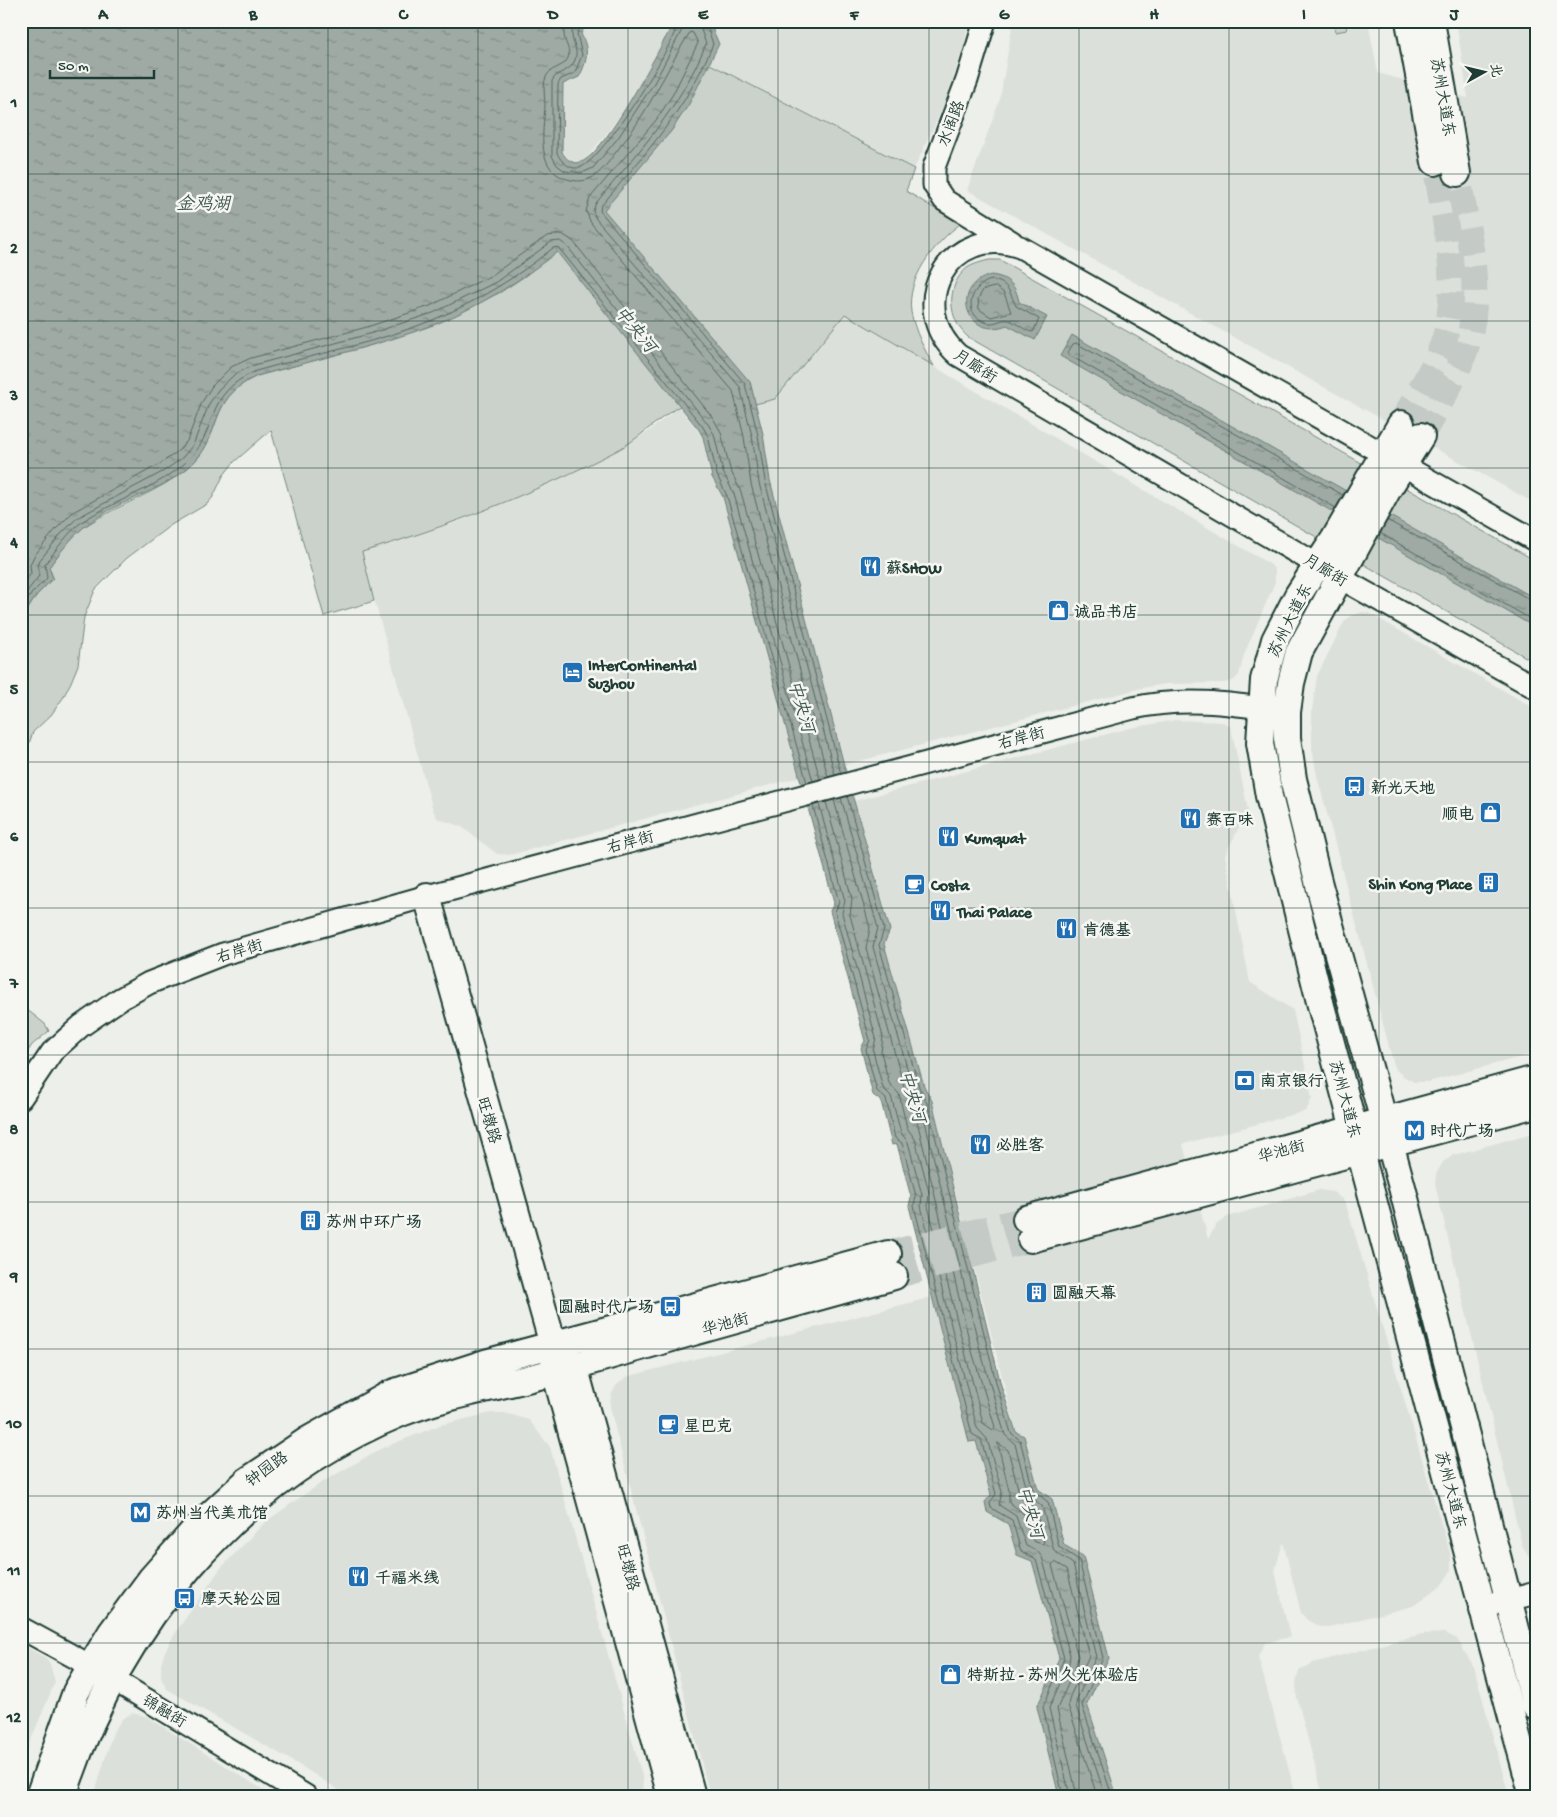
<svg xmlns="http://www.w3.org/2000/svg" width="1557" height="1817" font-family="'Gochi Hand','LXGW WenKai TC',sans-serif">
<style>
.built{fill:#dce0db}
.green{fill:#cbd2cc;stroke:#758880}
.water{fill:url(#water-ripples);stroke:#6c7e77}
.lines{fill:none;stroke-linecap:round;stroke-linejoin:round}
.shore{stroke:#526961;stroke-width:1}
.major-tunnel{stroke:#c4cbc6;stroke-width:26;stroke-dasharray:26 13;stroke-linecap:butt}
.minor-casing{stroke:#1f3d34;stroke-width:25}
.major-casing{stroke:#1f3d34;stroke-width:30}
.minor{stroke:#f6f6f2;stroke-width:21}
.major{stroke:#f6f6f2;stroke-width:26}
.grid{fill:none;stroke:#1f3d34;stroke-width:1;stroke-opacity:0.55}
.labels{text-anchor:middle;stroke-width:5;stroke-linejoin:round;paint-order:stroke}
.street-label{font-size:16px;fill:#1f3d34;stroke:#f6f6f2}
.poi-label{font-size:16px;font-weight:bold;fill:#1f3d34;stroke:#f6f6f2;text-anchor:start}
.water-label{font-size:18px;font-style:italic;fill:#3f5850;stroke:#f6f6f2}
.neatline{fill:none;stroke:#1f3d34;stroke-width:2}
.grid-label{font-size:16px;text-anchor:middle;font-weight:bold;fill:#1f3d34}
</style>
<defs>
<pattern id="water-ripples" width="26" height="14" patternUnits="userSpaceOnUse" patternTransform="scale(1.25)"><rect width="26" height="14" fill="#9faaa4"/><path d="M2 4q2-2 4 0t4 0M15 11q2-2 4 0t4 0" fill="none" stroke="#818c86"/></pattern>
</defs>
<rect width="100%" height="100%" fill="#edefea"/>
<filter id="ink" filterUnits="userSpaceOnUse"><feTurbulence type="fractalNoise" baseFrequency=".02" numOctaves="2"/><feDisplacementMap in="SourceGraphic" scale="10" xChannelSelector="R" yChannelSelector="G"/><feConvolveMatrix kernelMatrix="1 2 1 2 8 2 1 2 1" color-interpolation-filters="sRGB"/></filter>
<g filter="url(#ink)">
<path class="built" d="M 588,21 L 969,21 L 964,45 L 945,103 L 914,169 L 711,64 L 629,103 L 608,132 L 585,160 L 578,163 L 571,161 L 562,152 L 563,83 L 570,82 L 585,65 L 588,54 L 581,34 Z
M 1013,21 L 1368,21 L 1378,73 L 1468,98 L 1456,21 L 1536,21 L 1536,504 L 967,190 L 1000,99 Z
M 845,314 L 1271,565 L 1275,570 L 1275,582 L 1244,655 L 1239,675 L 1233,681 L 1223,683 L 1166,684 L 1142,688 L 844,765 L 770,480 L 755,404 L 775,399 Z
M 679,407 L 703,437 L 712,477 L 723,497 L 800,777 L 510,855 L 497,854 L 462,827 L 437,818 L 433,810 L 361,552 L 454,523 L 542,487 L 618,450 L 650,430 Z
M 1362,612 L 1369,613 L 1536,709 L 1536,1053 L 1428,1082 L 1414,1082 L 1403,1076 L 1395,1069 L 1317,776 L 1312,748 L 1312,710 L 1317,676 L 1344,622 L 1350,616 Z
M 1176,720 L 1223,722 L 1231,727 L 1248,810 L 1225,855 L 1250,982 L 1293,1010 L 1312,1098 L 1306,1111 L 1183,1144 L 1208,1239 L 1216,1225 L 1227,1217 L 1319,1190 L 1333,1192 L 1343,1200 L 1347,1208 L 1451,1556 L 1451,1571 L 1441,1586 L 1413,1606 L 1329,1627 L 1320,1627 L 1307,1620 L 1301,1613 L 1283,1542 L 1275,1571 L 1290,1637 L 1265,1643 L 1258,1656 L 1296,1796 L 1117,1796 L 1087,1703 L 1108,1658 L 1083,1556 L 1064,1545 L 1052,1499 L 1038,1489 L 1024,1436 L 1016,1432 L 932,1101 L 924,1086 L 884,944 L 890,930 L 854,801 L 1130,728 Z
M 1536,1132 L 1536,1560 L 1528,1556 L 1522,1545 L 1435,1184 L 1436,1174 L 1443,1162 L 1454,1155 Z
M 932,1297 L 968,1442 L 976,1440 L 991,1495 L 985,1502 L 1008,1524 L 1017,1555 L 1032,1561 L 1059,1658 L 1037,1707 L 1059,1796 L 710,1796 L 613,1420 L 610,1406 L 611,1396 L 616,1386 L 626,1377 Z
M 491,1413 L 505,1413 L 529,1420 L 550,1447 L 643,1779 L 642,1796 L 348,1796 L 301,1766 L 167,1689 L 161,1678 L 161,1665 L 165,1651 L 176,1632 L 220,1569 L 265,1522 L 321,1483 L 380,1449 L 440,1425 Z
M 1445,1633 L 1457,1639 L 1474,1667 L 1509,1796 L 1323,1796 L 1297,1698 L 1296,1682 L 1299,1671 L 1313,1663 L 1422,1634 Z
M 21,1644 L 44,1657 L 50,1664 L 55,1682 L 21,1764 Z
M 132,1713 L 146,1716 L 273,1796 L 94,1796 L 113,1732 L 122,1719 Z"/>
<path class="green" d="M 1333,21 L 1345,21 L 1347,30 L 1335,32 Z
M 710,64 L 914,169 L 906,191 L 960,224 C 935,243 906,278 911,312 C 915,332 924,349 934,366 L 845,314 L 775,399 L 755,404 L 750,382 C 730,389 695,397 678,407 C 656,420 639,439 616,451 C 534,493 450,526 362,552 L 374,601 L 324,616 L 271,430 L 234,462 L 223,476 L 213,497 L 207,504 L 171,525 L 127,558 L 95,590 L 84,617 L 78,665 L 71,682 L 63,698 L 51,715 L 33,732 L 21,767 L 21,620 L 36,596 L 53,578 L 49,567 C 60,553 71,535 87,525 C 119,504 160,492 189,467 C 225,436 205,400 257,376 L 372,345 L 438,323 L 501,292 L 525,276 L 582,231 L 672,130 Z
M 989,260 L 1000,260 L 1536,561 L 1536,663 L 968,337 C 948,320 945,286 967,268 C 973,264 981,262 989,260 Z
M 21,1005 L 45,1024 L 49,1031 L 32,1045 L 21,1062 Z"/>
<path class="water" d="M 21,21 L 588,21 L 581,34 C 590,50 587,62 579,77 L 563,84 L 562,152 C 566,159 573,165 581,162 C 605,154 661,47 674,21 L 709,21 L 719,44 L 689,104 L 672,130 L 604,210 L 750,382 L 763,434 L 770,480 L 844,765 L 890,930 L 884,944 L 924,1086 L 932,1101 L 1001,1385 L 1016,1432 L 1024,1436 L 1038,1489 L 1052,1499 L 1064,1545 L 1083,1556 L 1109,1658 L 1087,1704 L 1117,1796 L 1059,1796 L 1037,1707 L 1059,1658 L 1032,1561 L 1017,1555 L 1008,1524 L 987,1512 L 985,1502 L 991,1495 L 976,1441 L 969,1442 L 909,1206 L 911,1197 L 897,1144 L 892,1145 L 881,1101 L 873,1095 L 861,1048 L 865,1041 L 830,911 L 834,903 L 723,497 L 712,477 L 703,437 L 699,430 L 557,252 C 520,281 480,306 436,324 C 378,346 317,359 257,376 C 205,400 225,435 189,467 C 159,493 115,501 84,527 C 70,539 60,553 49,567 L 53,578 L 36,596 L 21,620 Z
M 991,275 C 1008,277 1016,285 1019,302 L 1047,317 L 1035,340 L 1007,325 C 966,341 949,286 991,275 Z
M 1072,335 L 1536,599 L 1536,628 L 1060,356 Z"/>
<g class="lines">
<path class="shore" d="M 567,21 C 558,40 572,45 568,58 C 564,69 548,66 545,80 C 543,88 545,98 545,107 C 543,133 535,173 571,180 C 580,182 588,181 596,175 C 604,169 610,160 616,152 C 647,115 665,72 690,32 L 693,33 L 698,43 L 673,94 L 657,119 L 590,198 L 586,211 L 591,223 L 733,391 L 744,437 L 751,484 L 828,777
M 575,21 C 566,41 580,45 575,60 C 570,73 557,70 552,81 L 552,156 L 557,165 L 565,171 L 582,173 L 593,168 L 618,138 L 654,83 L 683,28 L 684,21
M 582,21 L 577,34 L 582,55 L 575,73 L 561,79 L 558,84 L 557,153 C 561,162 571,171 581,167 C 602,160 676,44 678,21
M 698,21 L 706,44 C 680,108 639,151 596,203 L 593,211 L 596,219 L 740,387 L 752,436 L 759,483 L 835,775
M 705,21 L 713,44 C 686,110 646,153 601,206 L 600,211 L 745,384 L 758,435 L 765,481 L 841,774
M 991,280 C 1009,282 1009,292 1016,306 L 1039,319 L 1033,332 C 1024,331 1018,323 1009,320 C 1000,318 994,327 982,321 C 962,310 972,285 991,280 Z
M 996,287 L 1004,293 L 1011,312 L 991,317 L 979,309 L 978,299 L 983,290 Z
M 1336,508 L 1069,355 L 1068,352 L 1073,344 L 1076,343 L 1343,495
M 1387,520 L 1536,603
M 1380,533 L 1536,622
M 21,585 L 31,574 L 30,565 L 34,556 L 56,529 L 73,512 L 160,464 L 177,452 L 187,441 L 202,402 L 212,386 L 231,367 L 251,358 L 367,327 L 430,306 L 492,275 L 547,236 L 562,234 L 573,241 L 713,418 L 721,432 L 730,469 L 741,492 L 820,779
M 21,599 L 39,576 L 38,567 L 40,560 L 61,534 L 77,518 L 164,471 L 182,458 L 193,445 L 209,404 L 218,390 L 235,374 L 254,365 L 369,334 L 433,313 L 496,282 L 551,242 L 560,241 L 567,246 L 708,424 L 714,434 L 723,472 L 734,494 L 813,781
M 21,610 L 32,593 L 47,578 L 45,564 C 57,549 68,532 83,521 C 114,501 161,486 186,462 C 221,430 201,395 256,371 C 315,354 378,343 435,319 C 478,301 517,277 553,248 L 558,247 L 703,427 L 708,436 L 717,475 L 727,496 L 807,783
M 847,796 L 884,929 L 879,945 L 919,1087 L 927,1103 L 997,1386 L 1011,1433 L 1020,1440 L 1033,1490 L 1048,1502 L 1059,1547 L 1079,1560 L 1103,1658 L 1082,1705 L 1112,1796
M 841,798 L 878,928 L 873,947 L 913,1089 L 921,1105 L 979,1346 L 1005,1435 L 1015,1444 L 1028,1494 L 1042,1506 L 1054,1551 L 1073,1564 L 1096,1657 L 1077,1699 L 1076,1706 L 1105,1796
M 826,802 L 852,899 L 850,915 L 883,1037 L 881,1052 L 889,1083 L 899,1094 L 907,1128 L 915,1139 L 929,1192 L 928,1206 L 983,1423 L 993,1430 L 995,1427 L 971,1348 L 914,1108 L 905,1091 L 866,948 L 870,928 L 834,800
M 819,804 L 845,901 L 842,913 L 876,1038 L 873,1051 L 883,1088 L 891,1096 L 901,1133 L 908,1142 L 922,1195 L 921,1206 L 977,1428 L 987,1439 L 1002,1492 L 999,1505 L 1016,1516 L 1026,1546 L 1037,1551 L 1042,1557 L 1070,1655 L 1069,1663 L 1049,1708 L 1070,1796
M 813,806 L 839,902 L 835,912 L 870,1040 L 866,1050 L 877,1091 L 886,1099 L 895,1138 L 902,1143 L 916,1196 L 914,1206 L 972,1434 L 981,1439 L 996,1494 L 990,1503 L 991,1508 L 1012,1520 L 1021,1551 L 1036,1560 L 1064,1658 L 1043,1707 L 1063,1796
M 998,1443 L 1008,1450 L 1020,1496 L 1036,1510 L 1044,1542 L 1042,1544 L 1033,1541 L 1024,1514 L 1009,1502 L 1009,1491 Z
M 1077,1796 L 1057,1709 L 1076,1666 L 1078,1656 L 1052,1565 L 1055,1562 L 1067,1569 L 1089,1656 L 1070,1696 L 1068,1705 L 1097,1796"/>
<path class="major-tunnel" d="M 1401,424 C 1415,398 1431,373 1442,346 C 1463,288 1444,221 1435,162
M 1421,436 C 1436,409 1453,383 1464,354 C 1486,295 1468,233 1457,173
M 888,1254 L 1026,1219
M 894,1276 L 1031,1239"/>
<defs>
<path id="minor" d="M 985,21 L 967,80 L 934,167 L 934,185 L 944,200 L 1012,242
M 1536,541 L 1020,247 C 950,222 903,306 958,355 L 1349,583 L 1536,688
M 21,1098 L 52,1052 L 81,1026 L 120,999 L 149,983 L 223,954 L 427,896 L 1133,708 C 1182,697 1228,703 1277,710
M 1493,1604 L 1536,1593
M 21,1628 L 91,1666 L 306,1796"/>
<path id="major" d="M 1409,21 L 1435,162
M 1431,21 L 1457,173
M 1401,424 L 1335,538 L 1298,595 L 1275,640 L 1264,680 L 1260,743 L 1269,796 L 1320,1002 L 1533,1796
M 1421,436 L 1388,489 L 1299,652 L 1291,683 L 1287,712 L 1287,738 L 1293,779 L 1319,885 L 1402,1187 L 1536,1707
M 427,896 L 553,1345 L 555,1371 L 671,1796
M 1026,1219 L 1536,1079
M 1031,1239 L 1536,1104
M 563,1354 L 574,1366 L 692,1796
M 39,1796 L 76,1692 L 91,1666 L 111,1633 L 151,1579 L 198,1526 L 247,1481 L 308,1440 L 392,1393 L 485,1363 L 888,1254
M 63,1796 C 118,1626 234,1482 401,1413 C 451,1393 506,1386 557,1371 C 669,1338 782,1307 894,1276"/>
</defs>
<use href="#minor" class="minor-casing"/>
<use href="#major" class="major-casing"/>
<use href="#minor" class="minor"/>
<use href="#major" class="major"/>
</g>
</g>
<path class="grid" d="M 178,21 L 178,1796M 328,21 L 328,1796M 478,21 L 478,1796M 628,21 L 628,1796M 778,21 L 778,1796M 929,21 L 929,1796M 1079,21 L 1079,1796M 1229,21 L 1229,1796M 1379,21 L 1379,1796M 21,174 L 1536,174M 21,321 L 1536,321M 21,468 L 1536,468M 21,615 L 1536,615M 21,762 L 1536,762M 21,908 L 1536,908M 21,1055 L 1536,1055M 21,1202 L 1536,1202M 21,1349 L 1536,1349M 21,1496 L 1536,1496M 21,1643 L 1536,1643"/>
<defs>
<symbol id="restaurant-square" viewBox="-11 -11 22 22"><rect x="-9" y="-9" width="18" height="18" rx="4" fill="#1f6fb2" stroke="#f6f6f2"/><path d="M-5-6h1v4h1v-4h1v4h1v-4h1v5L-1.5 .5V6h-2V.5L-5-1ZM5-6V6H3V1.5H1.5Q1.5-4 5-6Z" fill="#fff"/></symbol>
<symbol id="shop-square" viewBox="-11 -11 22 22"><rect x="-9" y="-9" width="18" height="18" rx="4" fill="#1f6fb2" stroke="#f6f6f2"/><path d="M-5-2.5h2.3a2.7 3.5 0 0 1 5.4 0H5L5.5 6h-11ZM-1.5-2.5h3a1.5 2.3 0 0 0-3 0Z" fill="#fff"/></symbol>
<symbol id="hotel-square" viewBox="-11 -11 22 22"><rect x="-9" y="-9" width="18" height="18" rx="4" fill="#1f6fb2" stroke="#f6f6f2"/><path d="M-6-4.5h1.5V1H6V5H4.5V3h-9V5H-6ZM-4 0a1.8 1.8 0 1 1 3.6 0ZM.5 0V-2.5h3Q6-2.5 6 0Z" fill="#fff"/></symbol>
<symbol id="bus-square" viewBox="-11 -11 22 22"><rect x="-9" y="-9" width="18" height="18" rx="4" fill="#1f6fb2" stroke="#f6f6f2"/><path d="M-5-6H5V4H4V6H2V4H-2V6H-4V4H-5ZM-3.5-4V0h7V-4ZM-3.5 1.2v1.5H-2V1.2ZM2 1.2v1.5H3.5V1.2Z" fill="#fff"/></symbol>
<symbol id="building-square" viewBox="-11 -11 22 22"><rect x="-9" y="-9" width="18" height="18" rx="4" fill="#1f6fb2" stroke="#f6f6f2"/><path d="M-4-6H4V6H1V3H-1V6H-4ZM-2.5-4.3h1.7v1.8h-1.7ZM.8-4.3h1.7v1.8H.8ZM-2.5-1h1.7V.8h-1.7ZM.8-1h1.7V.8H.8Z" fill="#fff"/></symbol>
<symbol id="cafe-square" viewBox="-11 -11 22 22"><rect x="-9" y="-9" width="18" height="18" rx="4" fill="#1f6fb2" stroke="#f6f6f2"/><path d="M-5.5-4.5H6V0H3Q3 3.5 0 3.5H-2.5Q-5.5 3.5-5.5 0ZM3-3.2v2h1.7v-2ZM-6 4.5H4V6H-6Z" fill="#fff"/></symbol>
<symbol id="bank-square" viewBox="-11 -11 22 22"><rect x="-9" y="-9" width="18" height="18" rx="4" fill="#1f6fb2" stroke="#f6f6f2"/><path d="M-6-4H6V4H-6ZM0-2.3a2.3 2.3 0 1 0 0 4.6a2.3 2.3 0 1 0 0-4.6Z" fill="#fff"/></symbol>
<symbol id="metro-square" viewBox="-11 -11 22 22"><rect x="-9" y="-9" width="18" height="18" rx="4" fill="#1f6fb2" stroke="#f6f6f2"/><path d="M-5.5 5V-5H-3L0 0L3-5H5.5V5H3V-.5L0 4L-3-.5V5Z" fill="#fff"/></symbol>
</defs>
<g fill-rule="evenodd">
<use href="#restaurant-square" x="858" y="554" width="25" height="25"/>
<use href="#shop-square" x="1046" y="598" width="25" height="25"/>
<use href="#hotel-square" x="560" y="660" width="25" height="25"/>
<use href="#bus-square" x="1342" y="774" width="25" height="25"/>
<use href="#shop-square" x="1478" y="800" width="25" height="25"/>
<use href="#restaurant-square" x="1178" y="806" width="25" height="25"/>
<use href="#restaurant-square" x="936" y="824" width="25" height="25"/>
<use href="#building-square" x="1476" y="870" width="25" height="25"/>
<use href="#cafe-square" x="902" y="872" width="25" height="25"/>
<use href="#restaurant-square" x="928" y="898" width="25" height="25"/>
<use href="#restaurant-square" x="1054" y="916" width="25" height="25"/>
<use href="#bank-square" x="1232" y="1068" width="25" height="25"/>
<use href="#metro-square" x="1402" y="1118" width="25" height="25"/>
<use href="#restaurant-square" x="968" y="1132" width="25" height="25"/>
<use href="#building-square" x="298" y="1208" width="25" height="25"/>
<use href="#building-square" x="1024" y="1280" width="25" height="25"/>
<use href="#bus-square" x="658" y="1294" width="25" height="25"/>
<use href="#cafe-square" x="656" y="1412" width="25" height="25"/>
<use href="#metro-square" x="128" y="1500" width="25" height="25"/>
<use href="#restaurant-square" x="346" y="1564" width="25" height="25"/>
<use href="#bus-square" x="172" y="1586" width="25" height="25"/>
<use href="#shop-square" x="938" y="1662" width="25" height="25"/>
</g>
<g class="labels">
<g class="street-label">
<text transform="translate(1444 97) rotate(80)" y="6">苏州大道东</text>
<text transform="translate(950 123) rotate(-69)" y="6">水阁路</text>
<text transform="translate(976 365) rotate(33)" y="6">月廊街</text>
<text transform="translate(1326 569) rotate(31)" y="6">月廊街</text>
<text transform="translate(1289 620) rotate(-64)" y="6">苏州大道东</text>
<text transform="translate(1021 737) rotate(-15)" y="6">右岸街</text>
<text transform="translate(630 841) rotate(-15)" y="6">右岸街</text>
<text transform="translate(239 950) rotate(-17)" y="6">右岸街</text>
<text transform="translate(1346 1099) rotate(75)" y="6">苏州大道东</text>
<text transform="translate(490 1120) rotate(74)" y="6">旺墩路</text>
<text transform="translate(1281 1150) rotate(-15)" y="6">华池街</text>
<text transform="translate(725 1323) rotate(-15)" y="6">华池街</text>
<text transform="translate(266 1468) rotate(-36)" y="6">钟园路</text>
<text transform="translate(1452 1490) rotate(75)" y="6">苏州大道东</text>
<text transform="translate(629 1567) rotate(75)" y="6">旺墩路</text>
<text transform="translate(165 1710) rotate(31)" y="6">锦融街</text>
</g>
<g class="poi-label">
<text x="886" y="573">蘇SHOW</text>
<text x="1074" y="617">诚品书店</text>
<text x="588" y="670">InterContinental<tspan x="588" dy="18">Suzhou</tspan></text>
<text x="1371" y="793">新光天地</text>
<text x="1474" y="819" text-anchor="end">顺电</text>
<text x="1206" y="825">赛百味</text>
<text x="965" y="843">Kumquat</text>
<text x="1472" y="889" text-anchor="end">Shin Kong Place</text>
<text x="931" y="890">Costa</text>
<text x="957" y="917">Thai Palace</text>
<text x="1083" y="935">肯德基</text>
<text x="1260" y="1086">南京银行</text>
<text x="1430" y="1136">时代广场</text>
<text x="996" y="1150">必胜客</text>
<text x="326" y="1227">苏州中环广场</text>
<text x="1052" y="1298">圆融天幕</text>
<text x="654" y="1312" text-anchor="end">圆融时代广场</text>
<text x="684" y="1431">星巴克</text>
<text x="156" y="1518">苏州当代美术馆</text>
<text x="375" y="1583">千福米线</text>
<text x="201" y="1604">摩天轮公园</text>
<text x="967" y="1680">特斯拉 - 苏州久光体验店</text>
</g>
<g class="water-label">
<text x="203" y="209">金鸡湖</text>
<text transform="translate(636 329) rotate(51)" y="6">中央河</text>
<text transform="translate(802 706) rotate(74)" y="6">中央河</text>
<text transform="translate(913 1096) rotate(74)" y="6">中央河</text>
<text transform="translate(1031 1512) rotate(74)" y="6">中央河</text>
</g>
</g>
<rect width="1557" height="1817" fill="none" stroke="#f6f6f2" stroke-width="55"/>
<g transform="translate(1484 72) rotate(82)" stroke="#f6f6f2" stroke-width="4" paint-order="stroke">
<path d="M0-4L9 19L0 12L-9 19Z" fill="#1f3d34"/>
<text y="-8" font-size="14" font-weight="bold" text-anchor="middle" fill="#1f3d34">北</text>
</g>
<path d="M50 70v8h104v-8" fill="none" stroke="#1f3d34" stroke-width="2.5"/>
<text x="58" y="70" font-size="15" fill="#1f3d34" stroke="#f6f6f2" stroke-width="4" paint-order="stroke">50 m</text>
<rect x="28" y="28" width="1502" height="1762" class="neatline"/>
<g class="grid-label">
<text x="103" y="19">A</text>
<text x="253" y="19">B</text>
<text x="403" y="19">C</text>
<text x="553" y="19">D</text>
<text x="703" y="19">E</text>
<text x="854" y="19">F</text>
<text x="1004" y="19">G</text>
<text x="1154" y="19">H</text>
<text x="1304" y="19">I</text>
<text x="1454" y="19">J</text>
<text x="14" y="107">1</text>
<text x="14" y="253">2</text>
<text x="14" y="400">3</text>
<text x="14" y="547">4</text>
<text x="14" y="694">5</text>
<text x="14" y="841">6</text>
<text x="14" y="988">7</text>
<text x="14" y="1134">8</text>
<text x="14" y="1281">9</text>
<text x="14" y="1428">10</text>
<text x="14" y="1575">11</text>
<text x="14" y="1722">12</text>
</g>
</svg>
